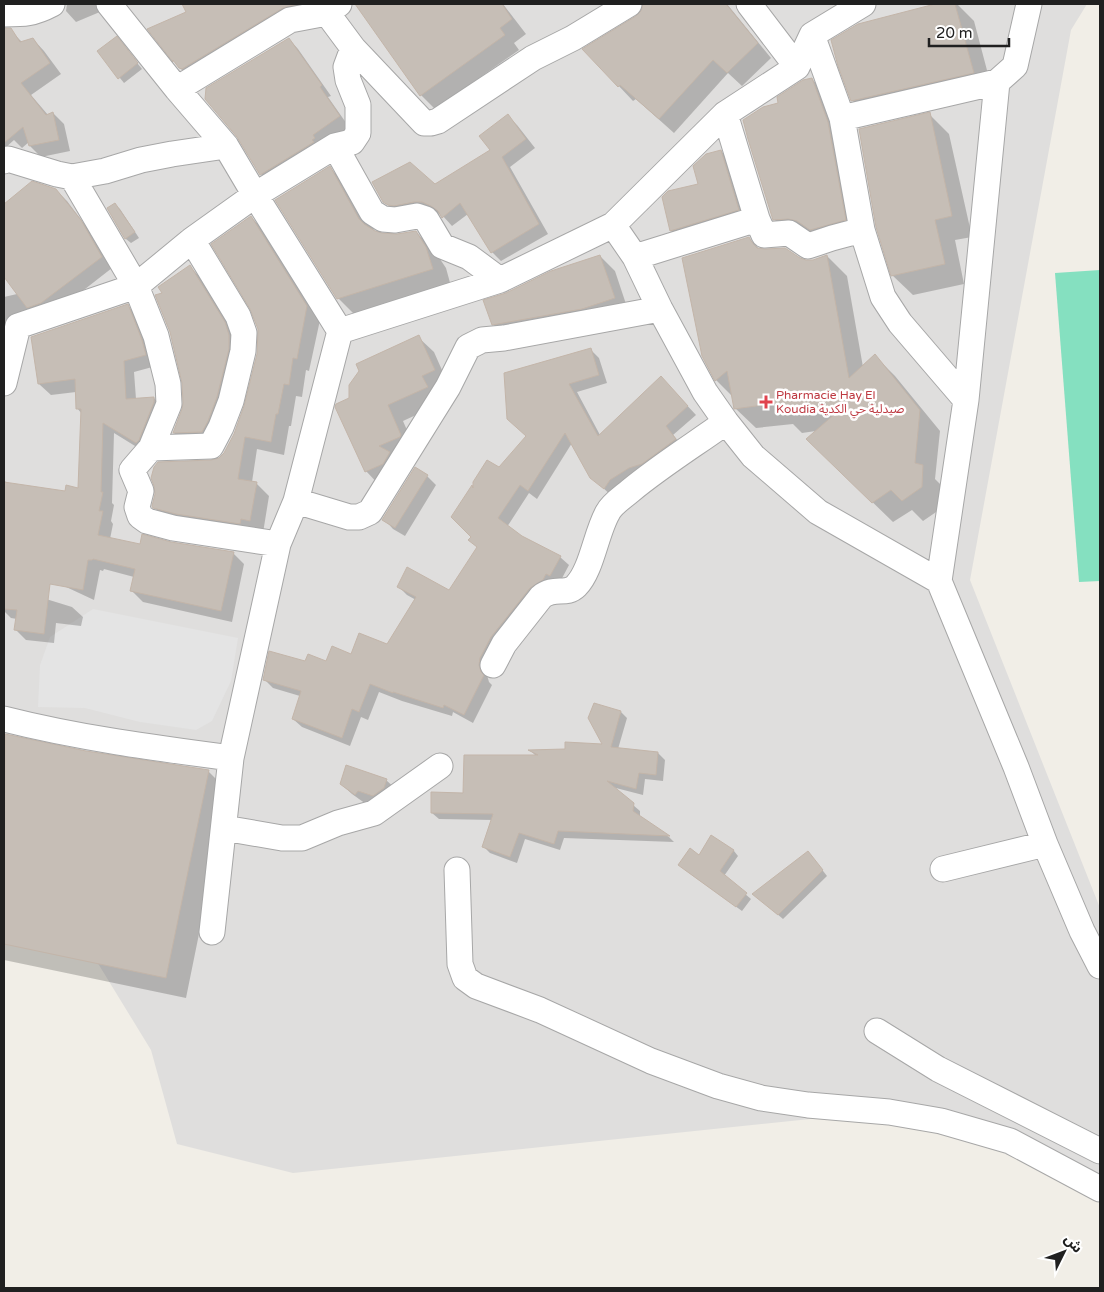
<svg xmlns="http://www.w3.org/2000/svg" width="1104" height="1292" font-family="'Varela Round','Noto Sans Arabic',sans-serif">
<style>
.residential{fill:#dfdedd}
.pitch{fill:#85e0c0}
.parking{fill:#e4e4e4}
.shadow{fill:#0003}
.building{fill:#c6beb6;stroke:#c3b5a9}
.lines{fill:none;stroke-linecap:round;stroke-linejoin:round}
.street-casing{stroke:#a7a7a7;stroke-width:27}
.street{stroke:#fff;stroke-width:25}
.health-dot{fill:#e0444e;stroke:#fff;stroke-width:2}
.labels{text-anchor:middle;stroke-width:5;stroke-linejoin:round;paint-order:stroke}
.health-label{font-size:12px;fill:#be3a42;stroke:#fff;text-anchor:start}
</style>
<rect width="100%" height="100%" fill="#f1eee7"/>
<path class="residential" d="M 4,4 L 1087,4 L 1071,30 L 970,580 L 1100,908 L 1100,1180 L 916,1108 L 293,1173 L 177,1144 L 151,1050 L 4,810 Z"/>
<path class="pitch" d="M 1100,270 L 1100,581 L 1079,582 L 1055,273 Z"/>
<path class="parking" d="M 93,609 L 238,638 L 231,681 L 212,721 L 196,730 L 140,722 L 85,708 L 38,707 L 40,665 L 50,637 Z"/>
<path class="shadow" d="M 67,4 L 111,4 L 107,9 L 76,22 L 66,11 Z
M 183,4 L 330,4 L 192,79 L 180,68 L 188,13 Z
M 377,4 L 503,4 L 526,34 L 514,43 L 519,50 L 435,109 L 421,95 L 363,14 Z
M 644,4 L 727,4 L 771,58 L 742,86 L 728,73 L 674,133 L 636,99 L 633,101 L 584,49 L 637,17 L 643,11 Z
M 940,4 L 957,4 L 974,21 L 993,93 L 873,121 L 852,100 L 858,25 Z
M 4,29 L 10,30 L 22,42 L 33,39 L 44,51 L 61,74 L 31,95 L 48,115 L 53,113 L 64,124 L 70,151 L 41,157 L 30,146 L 29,142 L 22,148 L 14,140 L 4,149 Z
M 289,39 L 298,49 L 331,96 L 328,97 L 349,127 L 271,184 L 261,174 Z
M 121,43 L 142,69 L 124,83 L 99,52 Z
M 812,79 L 832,100 L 865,240 L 795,240 L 774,219 L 780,104 Z
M 929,114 L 949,134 L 972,237 L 955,240 L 964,284 L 913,295 L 892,275 Z
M 508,116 L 517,125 L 535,148 L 510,167 L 548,234 L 501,261 L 492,252 L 468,214 L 452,226 L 442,215 L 432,211 L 394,211 L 384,201 L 434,185 L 491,151 Z
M 721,151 L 736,167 L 754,225 L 686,246 L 671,231 Z
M 330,168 L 350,188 L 375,232 L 397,235 L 416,232 L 436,253 L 446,268 L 452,290 L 358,318 L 338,298 Z
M 32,183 L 56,190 L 67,201 L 91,233 L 112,268 L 53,314 L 4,333 L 4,297 L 17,294 L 4,275 L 4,205 Z
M 115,205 L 120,209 L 139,238 L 131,243 L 126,239 L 109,209 Z
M 251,217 L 264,230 L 320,320 L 309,371 L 306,370 L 302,397 L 296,396 L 291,426 L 289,426 L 284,455 L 257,449 L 252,482 L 256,483 L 269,496 L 263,533 L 167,520 L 153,506 L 212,462 L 220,459 L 225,453 L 235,434 L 246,406 L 258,354 L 259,328 Z
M 749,238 L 760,250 L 805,261 L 813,261 L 827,256 L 847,276 L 863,367 L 875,356 L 895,376 L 940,431 L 935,479 L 943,487 L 942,508 L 923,521 L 912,510 L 893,522 L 828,459 L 816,431 L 802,433 L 793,424 L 756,428 L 735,408 L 733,397 L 716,380 L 703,356 Z
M 600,256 L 615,271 L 629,313 L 508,340 L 493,324 L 507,294 Z
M 190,267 L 210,287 L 245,344 L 237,417 L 228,442 L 222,452 L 194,453 L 174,433 L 184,409 L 184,383 L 164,294 Z
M 127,305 L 139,317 L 156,366 L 134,372 L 136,399 L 154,398 L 165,409 L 148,454 L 114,433 L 112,503 L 114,505 L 111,521 L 113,524 L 110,539 L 141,546 L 171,543 L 233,553 L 244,564 L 232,622 L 143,602 L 132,591 L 134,577 L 104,569 L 103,571 L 100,570 L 94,600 L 4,558 L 4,481 L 13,485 L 66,492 L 80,489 L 82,414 L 77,408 L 76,392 L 51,395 L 39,384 Z
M 418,337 L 434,352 L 449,386 L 442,403 L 403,421 L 416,451 L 381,487 L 366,471 L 350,399 Z
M 590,349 L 599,358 L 607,383 L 577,392 L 600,435 L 670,387 L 696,415 L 673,435 L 684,448 L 613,497 L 591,477 L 572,443 L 537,499 L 529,493 L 507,527 L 521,538 L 560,557 L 569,565 L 559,584 L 487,675 L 489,682 L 492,685 L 473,723 L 453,712 L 452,716 L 402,701 L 379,692 L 368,720 L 361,717 L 350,746 L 302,727 L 293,719 L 300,696 L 273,688 L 264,679 L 306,663 L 327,662 L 388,646 L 416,600 L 407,595 L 398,586 L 449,592 L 478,548 L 470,540 L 472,537 L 472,487 L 475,489 L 499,469 L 528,437 Z
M 427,476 L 436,485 L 405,536 L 393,529 L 384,519 Z
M 4,586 L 72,607 L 83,617 L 81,626 L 56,623 L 54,643 L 26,640 L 16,630 L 17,619 L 11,618 L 4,611 Z
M 621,712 L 627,718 L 618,749 L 658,753 L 665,760 L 663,781 L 645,779 L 643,795 L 612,787 L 640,811 L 640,817 L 669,837 L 674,842 L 564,838 L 560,850 L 525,839 L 517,863 L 490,853 L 484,847 L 493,820 L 439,819 L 432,813 L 464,794 L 536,756 L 531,751 L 566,751 L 605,745 Z
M 5,735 L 86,752 L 208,771 L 228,791 L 186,998 L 4,960 L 4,744 Z
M 386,780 L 397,790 L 384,806 L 369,801 L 366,804 L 352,794 L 341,784 Z
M 712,837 L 734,851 L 738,856 L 724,876 L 751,899 L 742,911 L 685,870 L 699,857 Z
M 813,858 L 827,876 L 783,919 L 758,898 Z"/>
<path class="building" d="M 182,4 L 299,4 L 283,8 L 182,69 L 179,68 L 173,60 L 173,62 L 147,29 L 186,12 Z
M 355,4 L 502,4 L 512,19 L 500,28 L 505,35 L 420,96 Z
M 643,4 L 726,4 L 758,43 L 727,73 L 713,60 L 659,119 L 620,85 L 618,87 L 582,49 L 636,16 L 641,11 Z
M 935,4 L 955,4 L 974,73 L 851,101 L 838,66 L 831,40 L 858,24 Z
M 4,28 L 11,28 L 20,42 L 33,38 L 50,63 L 21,83 L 46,115 L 53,112 L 59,140 L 29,146 L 23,127 L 4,143 Z
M 117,36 L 138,63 L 118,79 L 97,51 Z
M 289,38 L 322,85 L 320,87 L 340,116 L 313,135 L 315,138 L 312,140 L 314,142 L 260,175 L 237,137 L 205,99 L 206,88 Z
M 812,78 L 828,122 L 846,220 L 810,230 L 797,221 L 788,219 L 773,220 L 748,139 L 743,120 L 763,107 L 778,103 L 777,97 L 803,80 Z
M 930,112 L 952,216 L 935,220 L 945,264 L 891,276 L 876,227 L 859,129 Z
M 508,114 L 526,139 L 502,157 L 539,224 L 491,253 L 460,203 L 442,218 L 438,211 L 431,206 L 422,202 L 414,202 L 394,206 L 388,205 L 383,202 L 372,182 L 410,162 L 435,184 L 490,150 L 479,136 Z
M 721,150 L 739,210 L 670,231 L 662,197 L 668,191 L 698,184 L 693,166 L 706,154 Z
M 330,166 L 359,219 L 364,224 L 375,231 L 382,233 L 397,234 L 416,231 L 426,247 L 433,269 L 337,299 L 275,200 Z
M 32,181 L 56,189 L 81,220 L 102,257 L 41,303 L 27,308 L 4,277 L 4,204 Z
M 115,203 L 135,232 L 125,239 L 107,208 Z
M 251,216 L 307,306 L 297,359 L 293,358 L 289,385 L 284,384 L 278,414 L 276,414 L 271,442 L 245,437 L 238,479 L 257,482 L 250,521 L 241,519 L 240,524 L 176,514 L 153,508 L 152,506 L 155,494 L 154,486 L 151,478 L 154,467 L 158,462 L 211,460 L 219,458 L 224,453 L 234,434 L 244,406 L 257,354 L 258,329 L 250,309 L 211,244 Z
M 749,237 L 751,241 L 757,248 L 765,249 L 785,248 L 800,258 L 806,260 L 813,260 L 827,255 L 849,378 L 875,354 L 920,410 L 915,463 L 923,465 L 922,487 L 902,501 L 891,490 L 872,503 L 806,439 L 844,406 L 780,413 L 778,403 L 734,409 L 727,371 L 715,381 L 702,356 L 682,258 Z
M 600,255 L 615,298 L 582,309 L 492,325 L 483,300 L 506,293 L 551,271 Z
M 190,265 L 225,322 L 229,335 L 229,349 L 217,397 L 208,421 L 202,432 L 173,433 L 182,409 L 183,403 L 182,383 L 170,332 L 155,295 L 162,293 L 158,287 Z
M 128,304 L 142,340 L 146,355 L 124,361 L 126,399 L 154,397 L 154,402 L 139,440 L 136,443 L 103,423 L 101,492 L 103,492 L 99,511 L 103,511 L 98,535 L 140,544 L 142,534 L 171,542 L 234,552 L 221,611 L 130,591 L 135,569 L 93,559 L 92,560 L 88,560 L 83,590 L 50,584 L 44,634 L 14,630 L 17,610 L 4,609 L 4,482 L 65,491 L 66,485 L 78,488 L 81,409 L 76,409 L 75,379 L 38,384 L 31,337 Z
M 419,335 L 435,370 L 422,376 L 428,387 L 388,405 L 401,435 L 400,437 L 379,446 L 390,452 L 383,464 L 365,472 L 335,407 L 336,404 L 349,398 L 349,385 L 359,371 L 356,364 Z
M 591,348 L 599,375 L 569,384 L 598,436 L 661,376 L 688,406 L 666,426 L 676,439 L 642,464 L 629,468 L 610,480 L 604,489 L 590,478 L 565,433 L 528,491 L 520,485 L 498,518 L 522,536 L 561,556 L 550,576 L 546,574 L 543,580 L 530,588 L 491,637 L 480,658 L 479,665 L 481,672 L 484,675 L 464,715 L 444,705 L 443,708 L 393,692 L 393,693 L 370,684 L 359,712 L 352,709 L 342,738 L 292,719 L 301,691 L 263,680 L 269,651 L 305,661 L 308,654 L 326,661 L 332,646 L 351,654 L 359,633 L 387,644 L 416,597 L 397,587 L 407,567 L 449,590 L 477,547 L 468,540 L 471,537 L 451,517 L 472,485 L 473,488 L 473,482 L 487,460 L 499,467 L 526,436 L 507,419 L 504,373 Z
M 415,467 L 428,475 L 395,528 L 382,520 Z
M 594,703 L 621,711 L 611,747 L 658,752 L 656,775 L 639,773 L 636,789 L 607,781 L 634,803 L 633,811 L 670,836 L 558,831 L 554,844 L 519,833 L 510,857 L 482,847 L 493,814 L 431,813 L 431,792 L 463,793 L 464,755 L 538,755 L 528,750 L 565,749 L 565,742 L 602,744 L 588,718 Z
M 5,734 L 86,751 L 209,770 L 166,978 L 4,944 Z
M 346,765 L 387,779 L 384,788 L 373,796 L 358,791 L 355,795 L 340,784 Z
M 711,835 L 734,850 L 720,871 L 747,893 L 736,907 L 678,865 L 690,848 L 699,855 Z
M 808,851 L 823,870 L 778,915 L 752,894 Z"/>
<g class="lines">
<defs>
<path id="street" d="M 109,4 L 177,89 L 226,146 L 255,195 L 340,331 L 296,501 L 278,544 L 231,758 L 212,932
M 749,4 L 797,67
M 863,4 L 812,35 L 797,67 L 725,114 L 613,225 L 635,257 L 660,309 L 705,392 L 726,422 L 753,456 L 818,512 L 939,581
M 1029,4 L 1015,66 L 997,82 L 966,400 L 939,581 L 1016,767 L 1045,844 L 1082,931 L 1100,966
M 327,13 L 353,48 L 424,123 L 431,123 L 438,121 L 533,58 L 573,38 L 629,4
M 4,14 C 24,14 33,14 52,4
M 812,35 L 842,118 L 862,230 L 883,297 L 900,323 L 966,400
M 177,89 L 290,20 L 327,13 L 339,4
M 725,114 L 757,219 L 764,235 L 789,233 L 808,246 L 832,238 L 862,230
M 842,118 L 997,82
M 335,146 L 372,212 L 383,219 L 395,220 L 417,216 L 426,219 L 442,246 L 469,257 L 500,280
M 4,161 L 8,159 L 57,174 L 72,177 L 105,171 L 141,160 L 172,154 L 226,146
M 72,177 L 136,286 L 156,336 L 168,384 L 169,404 L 151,448
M 192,240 L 238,316 L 244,333 L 243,351 L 231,401 L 221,427 L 211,446 L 151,448 L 132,470 L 141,491 L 137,507 L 140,516 L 147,521 L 173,528 L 278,544
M 635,257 L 757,219
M 18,326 L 136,286 L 192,240 L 255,195 L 335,146 L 352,142 L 358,133 L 358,105 L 348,80 L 346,67 L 353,48
M 340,331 L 500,280 L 613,225
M 4,383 L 18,326
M 296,501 L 349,517 L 359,517 L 370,512 L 448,387 L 468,347 L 482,340 L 504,338 L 660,309
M 493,665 L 504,644 L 541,597 C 554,586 566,596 576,586 C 592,570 596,532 608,512 C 612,504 623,497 630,491 C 660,466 694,445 726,422
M 4,719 C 79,738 155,748 231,758
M 224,828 L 282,838 L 302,838 L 338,823 L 374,813 L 440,766
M 943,869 L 1045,844
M 457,870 L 460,964 L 465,978 L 476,986 L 540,1010 L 651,1061 L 718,1086 L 761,1098 L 808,1105 L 889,1112 L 941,1121 L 1010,1141 L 1100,1189
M 877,1031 L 938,1069 L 1100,1151"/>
</defs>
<use href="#street" class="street-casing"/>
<use href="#street" class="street"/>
</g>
<path class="health-dot" d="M763.5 394.5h5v5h5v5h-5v5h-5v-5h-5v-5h5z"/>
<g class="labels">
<g class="health-label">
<text x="776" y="399">Pharmacie Hay El<tspan x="776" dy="14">Koudia صيدلية حي الكدية</tspan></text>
</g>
</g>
<rect width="1104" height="1292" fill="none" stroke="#202020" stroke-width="10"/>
<g transform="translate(1064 1252) rotate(48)" stroke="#ffffff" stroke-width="4" paint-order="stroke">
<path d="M0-4L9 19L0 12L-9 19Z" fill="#202020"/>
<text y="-8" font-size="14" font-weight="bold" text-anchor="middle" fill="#202020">ش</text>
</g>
<path d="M929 38v8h80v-8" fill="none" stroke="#202020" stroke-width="2.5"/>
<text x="936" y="38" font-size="15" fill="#202020" stroke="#ffffff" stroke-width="4" paint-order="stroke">20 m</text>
</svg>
